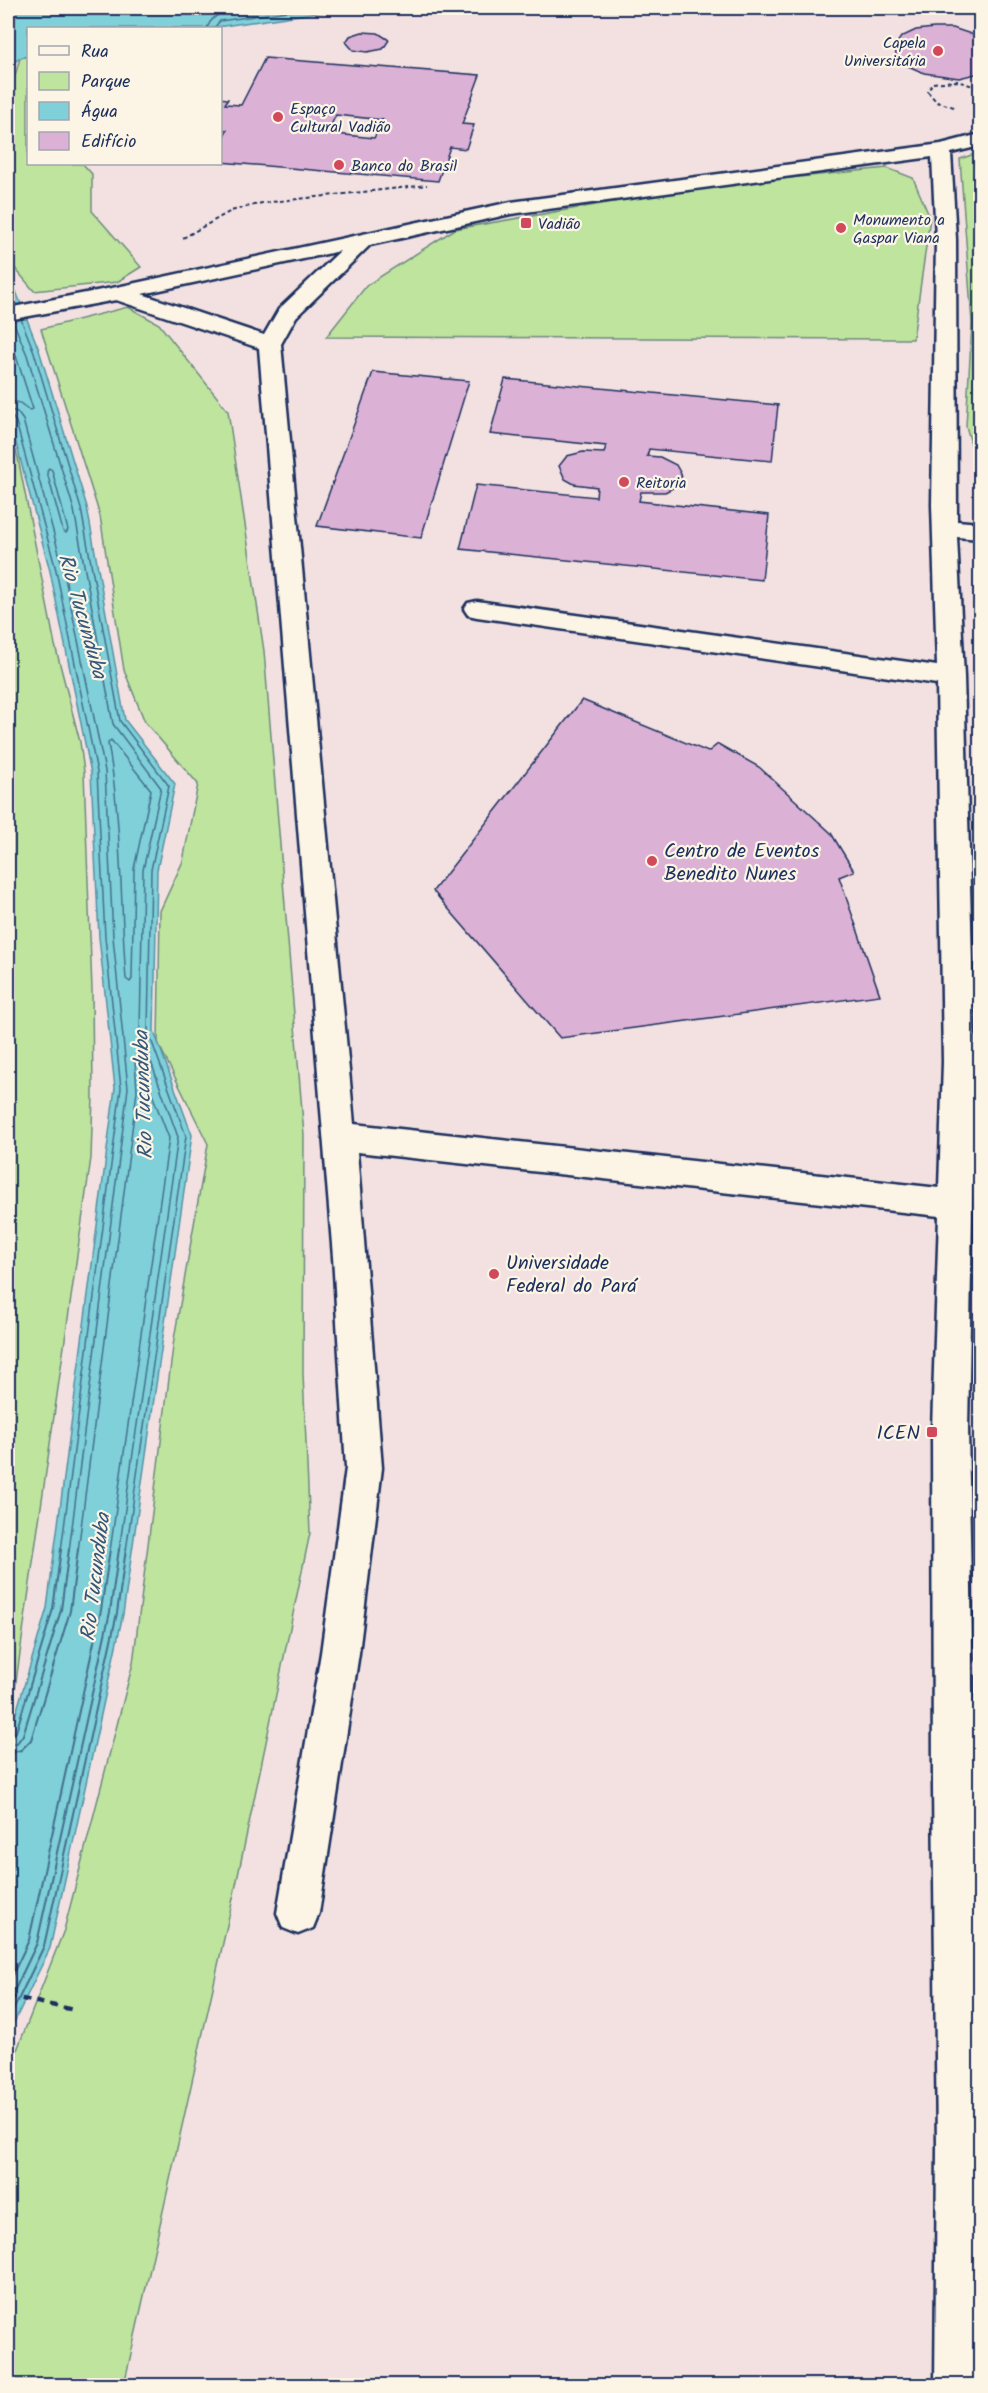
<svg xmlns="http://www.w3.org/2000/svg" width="988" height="2393" font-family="Kalam,sans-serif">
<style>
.built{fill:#f2e1e0}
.green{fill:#bfe49e;stroke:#6d8a7e;stroke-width:1.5}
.water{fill:#7fd0d8;stroke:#5790a7;stroke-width:1.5}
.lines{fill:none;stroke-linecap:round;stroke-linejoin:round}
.shore-far1{stroke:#436f8f;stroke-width:1.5}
.shore{stroke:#436f8f;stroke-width:2}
.building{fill:#dcb1d6;stroke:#1b2f5e;stroke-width:1.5;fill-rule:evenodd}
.minor-casing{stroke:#1b2f5e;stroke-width:5}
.path-far1{stroke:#1b2f5e;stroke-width:2;stroke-dasharray:4 3;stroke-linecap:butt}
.path{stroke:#1b2f5e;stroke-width:4.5;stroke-dasharray:8 6;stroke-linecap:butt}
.minor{fill:#fcf5e5;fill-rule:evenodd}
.poi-dot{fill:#d1495b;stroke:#fcf5e5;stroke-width:2}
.labels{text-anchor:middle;stroke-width:4.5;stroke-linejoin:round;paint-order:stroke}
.far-poi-label{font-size:16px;fill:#1b2f5e;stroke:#fcf5e5;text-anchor:start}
.poi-label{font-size:20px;fill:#1b2f5e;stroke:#fcf5e5;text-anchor:start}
.water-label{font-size:21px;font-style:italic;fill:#34577c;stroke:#fcf5e5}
</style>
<rect width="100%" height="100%" fill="#fcf5e5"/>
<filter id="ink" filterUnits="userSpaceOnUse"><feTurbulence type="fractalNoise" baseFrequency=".0167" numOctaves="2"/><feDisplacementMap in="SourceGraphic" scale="12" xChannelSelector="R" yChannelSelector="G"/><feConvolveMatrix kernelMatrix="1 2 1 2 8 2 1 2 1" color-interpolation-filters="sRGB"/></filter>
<g filter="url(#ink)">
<path class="built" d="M 348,8 L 980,8 L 980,2385 L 8,2385 L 8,59 L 28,56 L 28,164 L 220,164 L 220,28 L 210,28 Z"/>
<path class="green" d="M 28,56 L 28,164 L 83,164 L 92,174 L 92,211 L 141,267 L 117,282 L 34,291 L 8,260 L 8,100 L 20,58 Z
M 980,152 L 980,470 L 978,468 L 966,426 L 972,323 L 960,159 Z
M 887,168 L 913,178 L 930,218 L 913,339 L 326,337 L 367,285 L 455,229 L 700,187 Z
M 128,307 L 159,324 L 228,411 L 264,651 L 304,1135 L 303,1374 L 310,1533 L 236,1885 L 124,2385 L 8,2385 L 8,2073 L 64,1930 L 133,1663 L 174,1339 L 208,1144 L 158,1043 L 160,911 L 183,861 L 198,784 L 145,722 L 124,670 L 100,516 L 41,329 Z
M 8,426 L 18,458 L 55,645 L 80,742 L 84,772 L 92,990 L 93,1095 L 91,1158 L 15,1688 L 8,1707 Z"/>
<path class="water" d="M 8,8 L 348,8 L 210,28 L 28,28 L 28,56 L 20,58 L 8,67 Z
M 8,271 L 39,350 L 87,507 L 125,720 L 175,784 L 157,870 L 154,1031 L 192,1135 L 123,1614 L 50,1948 L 8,2035 L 8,1740 L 47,1608 L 115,1088 L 99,937 L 91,773 L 50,571 L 8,413 Z"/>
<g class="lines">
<path class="shore-far1" d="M 207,28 C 215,7 241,10 259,8
M 214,28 L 220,21 L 308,8
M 21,319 L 34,352 L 81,509 L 120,721 L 169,786 L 151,870 L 148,1031 L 186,1136 L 126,1551
M 13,321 L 27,355 L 74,510 L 113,724 L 161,788 L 143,870 L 140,1031 L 178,1137 L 119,1551
M 8,331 L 33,409 L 29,410 L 20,403 L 8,400
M 8,409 L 17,412 L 23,420 L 63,568 L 105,771 L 113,937 L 128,1088 L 69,1551
M 8,417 L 13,418 L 16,422 L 56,570 L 97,772 L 105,937 L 121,1088 L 61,1551
M 49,468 L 52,470 L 68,530 L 66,533 L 63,531 L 47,472 Z
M 111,740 L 151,790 L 134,869 L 132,979 L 130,982 L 126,979 C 120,900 122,821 108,743 Z
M 78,1551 L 137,1091 L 135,1061 L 138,1058 L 169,1138 L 110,1551"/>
<path class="shore" d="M 8,1737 L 13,1736 L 16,1732 L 53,1609 L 61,1549
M 8,1745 L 17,1743 L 23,1735 L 61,1610 L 69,1549
M 8,1754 L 21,1750 L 31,1740 L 70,1611 L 78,1549
M 8,1984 L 29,1940 L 101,1610 L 110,1549
M 8,2004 L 37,1943 L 110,1612 L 119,1549
M 8,2021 L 44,1946 L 117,1613 L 126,1549"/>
</g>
<path class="building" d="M 934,28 L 953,28 L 980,37 L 980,73 L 959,78 L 924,73 L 906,65 L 896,56 L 895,46 L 901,37 L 916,30 Z
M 362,32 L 378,33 L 389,40 L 383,49 L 367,52 L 353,50 L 346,42 L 350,36 Z
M 265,58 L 480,75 L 462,124 L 474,125 L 466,149 L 450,147 L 438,181 L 220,162 L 220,143 L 227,130 L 220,129 L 220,98 L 228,99 L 225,104 L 241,105 ZM 336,115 L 383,120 L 374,138 L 327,133 Z
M 373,372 L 469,381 L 421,538 L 317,526 Z
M 505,379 L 778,405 L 772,461 L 649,449 L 647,456 L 660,457 L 676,465 L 682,476 L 673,488 L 665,492 L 641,492 L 639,501 L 769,515 L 762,580 L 460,549 L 476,485 L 596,497 L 597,487 L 574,484 L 565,479 L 559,466 L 567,456 L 583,452 L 604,453 L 606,446 L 490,434 Z
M 582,700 L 708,752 L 718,744 L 759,767 L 831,833 L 854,871 L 839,877 L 880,995 L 560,1038 L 433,891 Z"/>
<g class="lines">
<defs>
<path id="minor" d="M 980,134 L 980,146 L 951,153 L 956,239 L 957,521 L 980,523 L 980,539 L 957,537 L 964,677 L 975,1062 L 968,1429 L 980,2064 L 980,2386 L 935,2386 L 937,2147 L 933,1789 L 932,1429 L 939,1216 L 357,1152 L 382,1468 L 359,1653 L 319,1913 L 313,1928 L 298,1934 L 283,1928 L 277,1913 L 321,1653 L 346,1468 L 333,1257 L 259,348 L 116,300 L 8,320 L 8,308 L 117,287 L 511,202 L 941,144 ZM 932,157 L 936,239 L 932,505 L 937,666 L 477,601 L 468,603 L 464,609 L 468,615 L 477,617 L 937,684 L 943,1062 L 939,1188 L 354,1124 L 281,344 L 296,317 L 370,245 L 511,214 ZM 340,251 L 279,309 L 264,335 L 142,294 Z"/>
</defs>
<use href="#minor" class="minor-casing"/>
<path class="path-far1" d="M 954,107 L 937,102 L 928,92 L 932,83 L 957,81 L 980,88
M 183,238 L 231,211 L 262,203 L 427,185"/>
<path class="path" d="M 8,1996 L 75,2010"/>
<use href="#minor" class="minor"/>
</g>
</g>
<g class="poi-dot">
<circle cx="938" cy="51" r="6"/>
<circle cx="278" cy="117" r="6"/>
<circle cx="339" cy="165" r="6"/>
<rect x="520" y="217" width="12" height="12" rx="3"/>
<circle cx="841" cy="228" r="6"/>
<circle cx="624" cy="482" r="6"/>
<circle cx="652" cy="861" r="6"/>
<circle cx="494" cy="1274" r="6"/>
<rect x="926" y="1426" width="12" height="12" rx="3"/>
</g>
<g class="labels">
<g class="far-poi-label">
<text x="926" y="48" text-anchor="end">Capela<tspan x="926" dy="18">Universitária</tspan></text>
<text x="290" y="114">Espaço<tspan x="290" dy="18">Cultural Vadião</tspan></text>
<text x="351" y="171">Banco do Brasil</text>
<text x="853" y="225">Monumento a<tspan x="853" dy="18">Gaspar Viana</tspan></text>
<text x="538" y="229">Vadião</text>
<text x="636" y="488">Reitoria</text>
</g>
<g class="poi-label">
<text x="664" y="857">Centro de Eventos<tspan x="664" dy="23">Benedito Nunes</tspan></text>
<text x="506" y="1269">Universidade<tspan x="506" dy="23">Federal do Pará</tspan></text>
<text x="920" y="1439" text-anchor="end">ICEN</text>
</g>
<g class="water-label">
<text transform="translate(83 616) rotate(74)" y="7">Rio Tucunduba</text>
<text transform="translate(143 1095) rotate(-92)" y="7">Rio Tucunduba</text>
<text transform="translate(95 1577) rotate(-83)" y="7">Rio Tucunduba</text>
</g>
</g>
<rect width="988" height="2393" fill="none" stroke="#fcf5e5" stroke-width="30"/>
<rect x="15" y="15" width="958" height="2363" fill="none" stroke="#1b2f5e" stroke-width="2" filter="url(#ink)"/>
<rect x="27" y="27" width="195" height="138" fill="#fcf5e5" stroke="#a2a6af" stroke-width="1.5"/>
<rect x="39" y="46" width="30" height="9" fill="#fcf5e5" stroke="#a2a6af" stroke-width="1.5"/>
<text x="81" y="57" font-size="18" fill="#1b2f5e">Rua</text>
<rect x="39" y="72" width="30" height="18" fill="#bfe49e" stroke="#a2a6af" stroke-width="1.5"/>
<text x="81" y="87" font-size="18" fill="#1b2f5e">Parque</text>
<rect x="39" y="102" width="30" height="18" fill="#7fd0d8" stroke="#a2a6af" stroke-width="1.5"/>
<text x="81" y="117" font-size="18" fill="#1b2f5e">Água</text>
<rect x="39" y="132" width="30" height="18" fill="#dcb1d6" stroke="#a2a6af" stroke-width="1.5"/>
<text x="81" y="147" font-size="18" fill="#1b2f5e">Edifício</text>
</svg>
